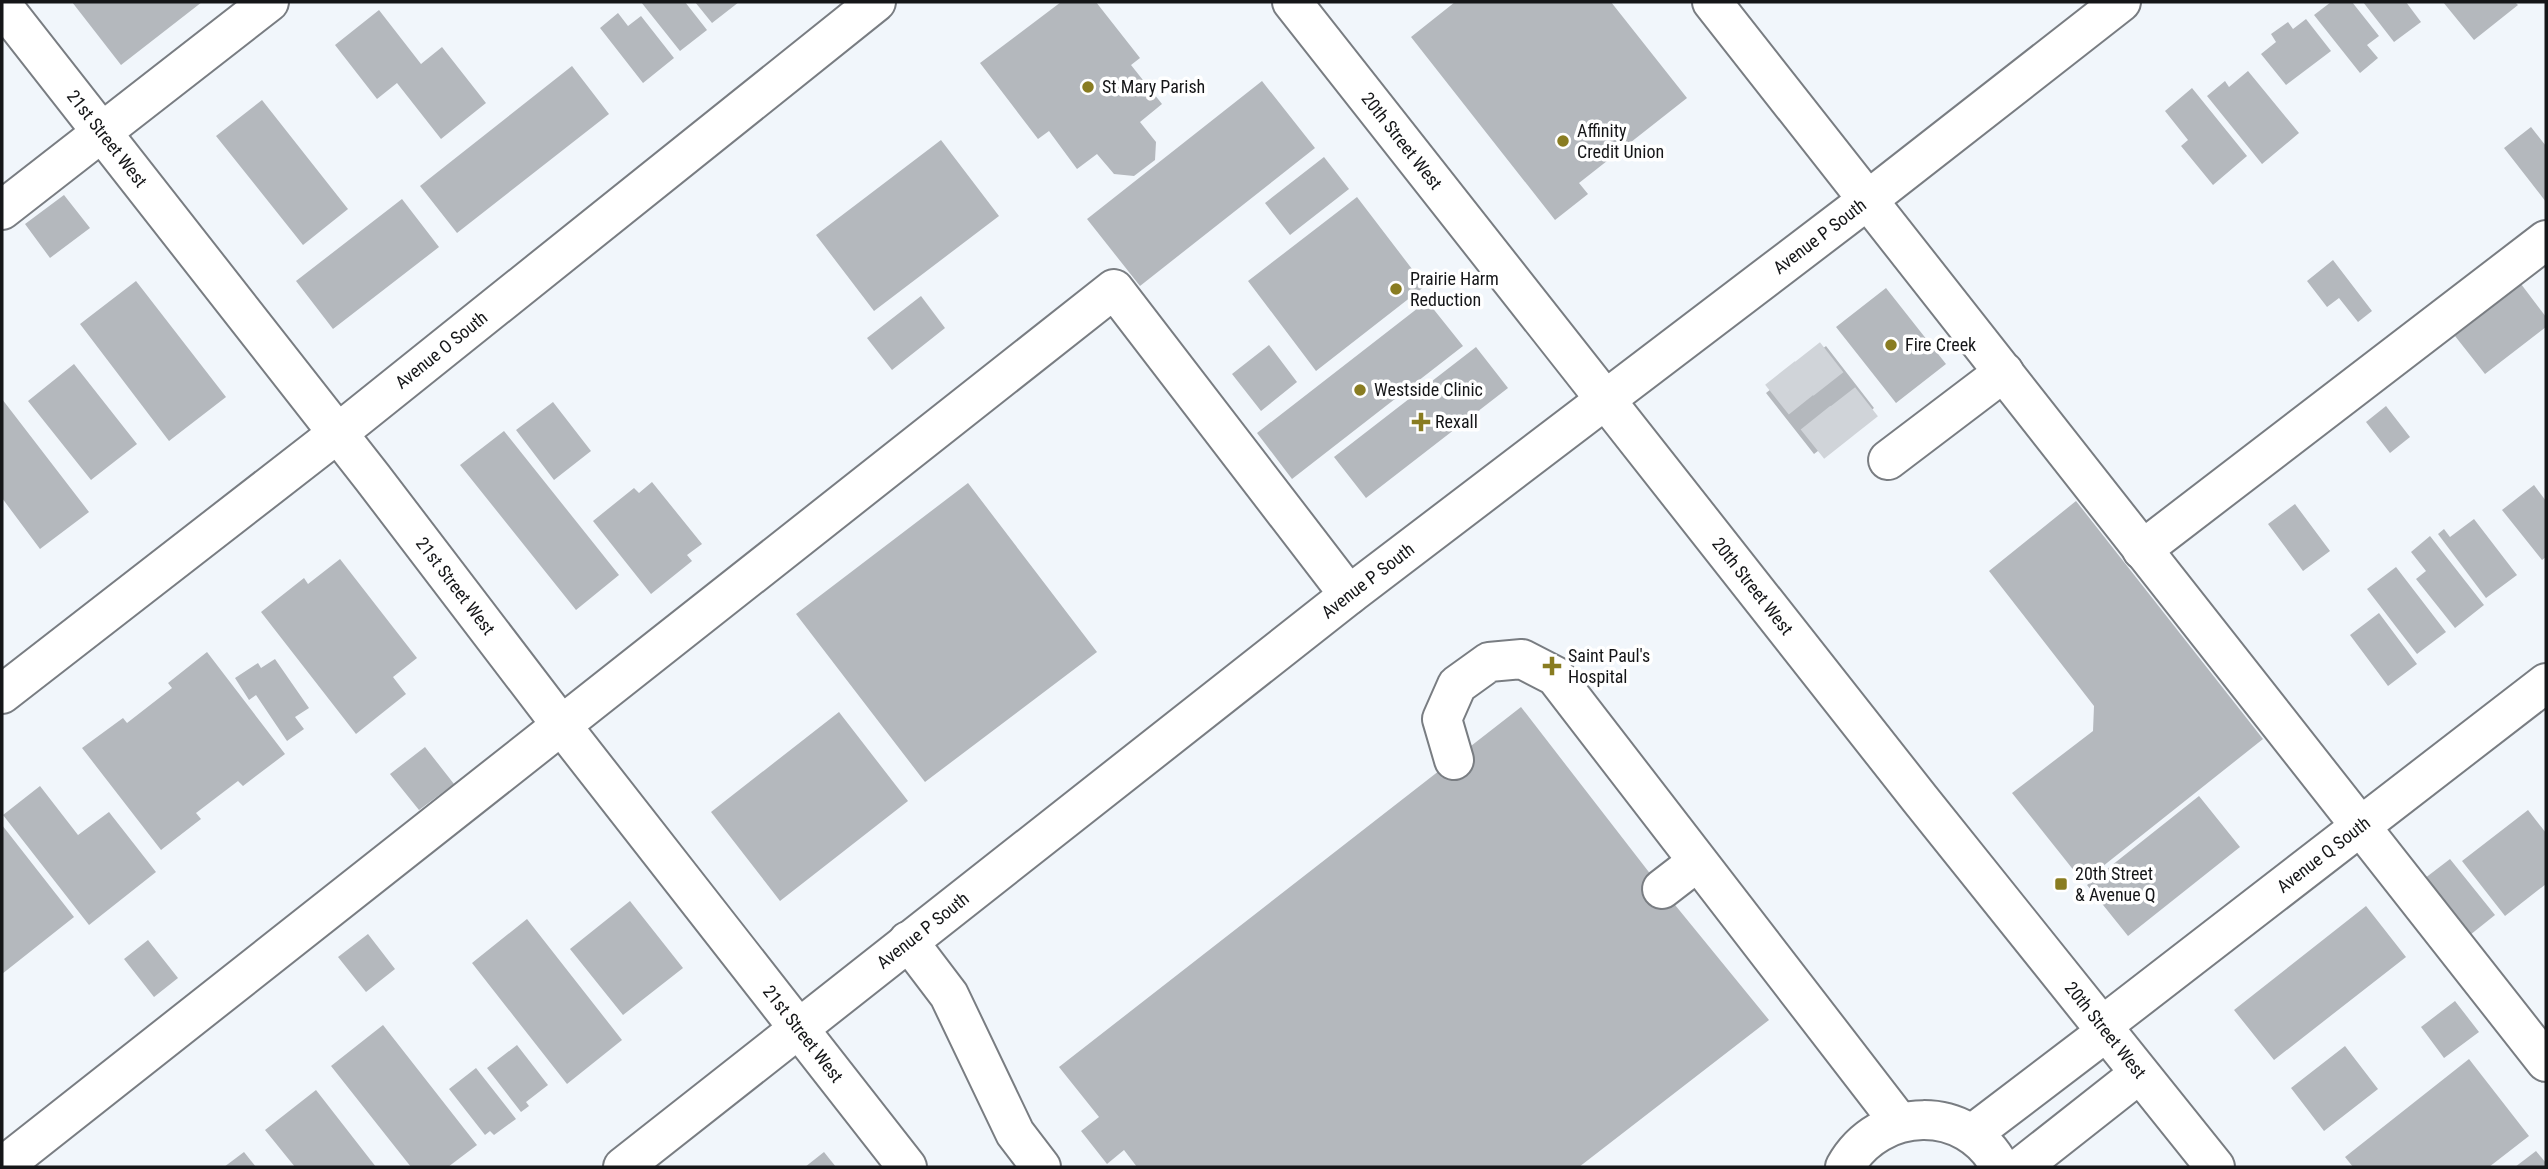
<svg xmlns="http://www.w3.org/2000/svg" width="2548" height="1169" font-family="'Roboto Condensed',sans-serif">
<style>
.building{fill:#b4b8bd}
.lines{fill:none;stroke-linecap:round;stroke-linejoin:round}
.minor-tunnel{stroke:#d0d4d9;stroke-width:38;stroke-dasharray:38 19;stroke-linecap:butt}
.minor-casing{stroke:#797d82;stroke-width:42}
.major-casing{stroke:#797d82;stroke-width:42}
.minor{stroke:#fff;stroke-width:38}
.major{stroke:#fff;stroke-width:38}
.poi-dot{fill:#897c21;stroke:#fff;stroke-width:2.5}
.labels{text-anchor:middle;stroke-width:7;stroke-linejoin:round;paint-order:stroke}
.poi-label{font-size:18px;fill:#151618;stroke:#fff;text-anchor:start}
.street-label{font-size:18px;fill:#151618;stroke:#fff}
</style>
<rect width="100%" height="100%" fill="#f1f6fb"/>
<path class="building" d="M 72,2 L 202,2 L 121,65 Z
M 641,2 L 685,2 L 707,30 L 680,51 Z
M 695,2 L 739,2 L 712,23 Z
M 1061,2 L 1096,2 L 1140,58 L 1131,65 L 1162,104 L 1140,122 L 1156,142 L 1155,160 L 1134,176 L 1114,174 L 1097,154 L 1077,169 L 1049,131 L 1038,139 L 980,63 Z
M 1455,2 L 1611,2 L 1687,98 L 1579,183 L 1588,194 L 1555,220 L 1411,37 Z
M 2331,2 L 2352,2 L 2379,36 L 2367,45 L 2378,58 L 2360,73 L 2314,15 Z
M 2363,2 L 2406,2 L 2421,22 L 2394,42 Z
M 2443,2 L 2515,2 L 2518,5 L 2474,40 Z
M 379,10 L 421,64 L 442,47 L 486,103 L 441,139 L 397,83 L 377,99 L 335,45 Z
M 618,13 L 628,26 L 641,16 L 674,58 L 643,83 L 600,28 Z
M 2306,19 L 2331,51 L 2286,85 L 2261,54 L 2276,42 L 2271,34 L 2288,22 L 2293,29 Z
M 572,66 L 609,114 L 457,233 L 420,186 Z
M 2248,71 L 2299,133 L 2262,164 L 2207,96 L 2225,81 L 2229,87 Z
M 1262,81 L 1315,148 L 1140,286 L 1087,219 Z
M 2192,88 L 2247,156 L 2213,185 L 2181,146 L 2188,140 L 2165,111 Z
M 262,100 L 348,209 L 303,245 L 216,136 Z
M 2531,127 L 2546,146 L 2546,202 L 2504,148 Z
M 941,140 L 999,216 L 874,311 L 816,235 Z
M 1324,157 L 1349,189 L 1290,235 L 1265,203 Z
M 64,195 L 90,228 L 50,258 L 25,224 Z
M 1357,197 L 1425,286 L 1316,371 L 1248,281 Z
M 402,199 L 439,247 L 333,329 L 296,281 Z
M 2333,260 L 2372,311 L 2358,322 L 2339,298 L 2327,307 L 2307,281 Z
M 136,281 L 226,397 L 169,441 L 80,324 Z
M 2521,284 L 2546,317 L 2546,327 L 2485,374 L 2455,336 Z
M 1886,288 L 1946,364 L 1896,403 L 1836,327 Z
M 921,296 L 945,328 L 892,370 L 867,338 Z
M 1427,301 L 1463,346 L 1292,479 L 1257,433 Z
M 1269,345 L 1297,382 L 1261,411 L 1232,374 Z
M 1826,346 L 1874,408 L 1814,454 L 1766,393 Z
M 1476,347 L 1508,388 L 1366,498 L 1334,457 Z
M 74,364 L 137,444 L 91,480 L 28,401 Z
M 2,399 L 89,512 L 40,549 L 2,498 Z
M 553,402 L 591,451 L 554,480 L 516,430 Z
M 2386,406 L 2410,437 L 2390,453 L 2366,422 Z
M 504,431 L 619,575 L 576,610 L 460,465 Z
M 652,482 L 702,544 L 687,555 L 692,561 L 651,594 L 593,521 L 634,488 L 639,493 Z
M 968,483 L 1097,652 L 925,782 L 796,614 Z
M 2534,485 L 2546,501 L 2546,557 L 2542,560 L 2502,510 Z
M 2076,501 L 2263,739 L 2083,882 L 2012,793 L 2093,731 L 2094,706 L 1989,571 Z
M 2295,504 L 2330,551 L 2303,571 L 2268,524 Z
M 2474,519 L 2517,575 L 2486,598 L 2438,534 L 2444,529 L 2450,537 Z
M 2430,536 L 2484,605 L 2455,628 L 2416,579 L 2426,571 L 2411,552 Z
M 340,559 L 417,658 L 393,677 L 406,694 L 356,734 L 261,612 L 304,578 L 308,584 Z
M 2396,567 L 2446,632 L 2417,654 L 2367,589 Z
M 2379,613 L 2417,664 L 2388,686 L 2350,635 Z
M 207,652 L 285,754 L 243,786 L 238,781 L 196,813 L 201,819 L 161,850 L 82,748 L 123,718 L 127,723 L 172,688 L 168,683 Z
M 275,659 L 309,708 L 295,717 L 304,729 L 287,741 L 256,695 L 249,700 L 235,678 L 258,663 L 261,668 Z
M 1521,707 L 1662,889 L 1769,1020 L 1579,1167 L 1137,1167 L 1124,1150 L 1107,1164 L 1081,1131 L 1099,1117 L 1059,1067 Z
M 839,712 L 908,801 L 780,901 L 711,812 Z
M 425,747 L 454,784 L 419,810 L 390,774 Z
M 40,786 L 78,835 L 109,812 L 156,872 L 89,925 L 3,815 Z
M 2199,796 L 2240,847 L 2128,936 L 2087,885 Z
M 2528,810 L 2546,833 L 2546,884 L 2505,916 L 2462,861 Z
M 2,825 L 74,917 L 2,974 Z
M 2450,859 L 2495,915 L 2470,935 L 2420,882 Z
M 630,901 L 683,968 L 623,1015 L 570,949 Z
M 2366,906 L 2406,957 L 2274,1060 L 2234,1010 Z
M 527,919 L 622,1040 L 567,1084 L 472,963 Z
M 368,934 L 395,969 L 366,992 L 338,957 Z
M 148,940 L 178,978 L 154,997 L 124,959 Z
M 2455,1001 L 2479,1032 L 2444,1058 L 2421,1027 Z
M 383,1025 L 477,1145 L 448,1167 L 411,1167 L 331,1066 Z
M 517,1045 L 548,1085 L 526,1102 L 529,1106 L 521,1112 L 487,1068 Z
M 2345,1046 L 2378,1089 L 2324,1131 L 2291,1088 Z
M 2469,1059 L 2529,1136 L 2489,1167 L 2353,1167 L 2345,1157 Z
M 476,1068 L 516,1119 L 494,1135 L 490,1131 L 485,1135 L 449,1089 Z
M 316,1090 L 376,1167 L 295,1167 L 265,1130 Z
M 2536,1151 L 2546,1163 L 2546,1167 L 2515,1167 Z
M 244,1152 L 256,1167 L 224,1167 Z
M 824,1152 L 836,1167 L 805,1167 Z"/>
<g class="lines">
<path class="minor-tunnel" d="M 1805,354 L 1863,428
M 1780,373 L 1839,447"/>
<defs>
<g id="minor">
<path d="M 1712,2 L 2546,1062"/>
<path id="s1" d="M 2,5 L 372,477 L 562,726 L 907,1167"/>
<path d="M 2,210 L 269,2"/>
<path d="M 1888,460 L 2004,372"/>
<path d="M 2142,550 L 2546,240"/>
<path id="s2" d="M 2,694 L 338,433 L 876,2"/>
<path d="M 1454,760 L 1442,719 L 1457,685 L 1489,662 L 1522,659 L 1555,676 L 1899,1122"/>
<path d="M 1662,889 L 1697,862"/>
<path d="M 908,941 L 949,995 L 1015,1133 L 1041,1167"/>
<path id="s3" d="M 2102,1026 L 2546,683"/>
<path d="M 1972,1134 L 2106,1032"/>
<path d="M 2,1167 L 1114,289 L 1349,595"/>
<path d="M 1845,1167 C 1879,1106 1967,1103 2000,1167"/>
<path d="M 2021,1167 L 2139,1074"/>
</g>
<g id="major">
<path id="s4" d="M 1292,2 L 1920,799 L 2215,1167"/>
<path id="s5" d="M 623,1167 L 1349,595 L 1869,199 L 2121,2"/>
</g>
</defs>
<use href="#minor" class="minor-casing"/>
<use href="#major" class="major-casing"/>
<use href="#minor" class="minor"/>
<use href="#major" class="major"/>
</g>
<g class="poi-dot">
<circle cx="1088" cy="87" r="7"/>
<circle cx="1563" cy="141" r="7"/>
<circle cx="1396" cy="289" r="7"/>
<circle cx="1891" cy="345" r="7"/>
<circle cx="1360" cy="390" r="7"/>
<path d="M1417.5 411.5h7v7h7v7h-7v7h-7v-7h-7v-7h7z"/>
<path d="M1548.5 655.5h7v7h7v7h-7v7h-7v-7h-7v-7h7z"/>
<rect x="2054" y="877" width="14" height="14" rx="3.5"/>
</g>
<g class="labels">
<g class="poi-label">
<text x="1102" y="93">St Mary Parish</text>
<text x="1577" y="137">Affinity<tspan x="1577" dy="21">Credit Union</tspan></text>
<text x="1410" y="285">Prairie Harm<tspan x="1410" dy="21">Reduction</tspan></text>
<text x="1905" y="351">Fire Creek</text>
<text x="1374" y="396">Westside Clinic</text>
<text x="1435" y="428">Rexall</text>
<text x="1568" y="662">Saint Paul's<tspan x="1568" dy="21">Hospital</tspan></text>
<text x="2075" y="880">20th Street<tspan x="2075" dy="21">&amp; Avenue Q</tspan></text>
</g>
<g class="street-label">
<text dy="6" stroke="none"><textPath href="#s1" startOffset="170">21st Street West</textPath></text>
<text dy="6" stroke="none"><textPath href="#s4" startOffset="177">20th Street West</textPath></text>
<text dy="6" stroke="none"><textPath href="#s5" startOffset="1516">Avenue P South</textPath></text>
<text dy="6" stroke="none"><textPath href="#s2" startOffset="558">Avenue O South</textPath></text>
<text dy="6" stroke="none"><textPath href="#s5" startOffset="948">Avenue P South</textPath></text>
<text dy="6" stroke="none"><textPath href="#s1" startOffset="737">21st Street West</textPath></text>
<text dy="6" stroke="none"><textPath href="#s4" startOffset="744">20th Street West</textPath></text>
<text dy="6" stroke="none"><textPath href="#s3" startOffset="280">Avenue Q South</textPath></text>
<text dy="6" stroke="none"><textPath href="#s5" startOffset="382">Avenue P South</textPath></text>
<text dy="6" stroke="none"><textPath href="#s4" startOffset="1311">20th Street West</textPath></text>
<text dy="6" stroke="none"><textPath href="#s1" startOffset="1304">21st Street West</textPath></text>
</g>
</g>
<rect width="2548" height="1169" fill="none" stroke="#151618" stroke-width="7"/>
</svg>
